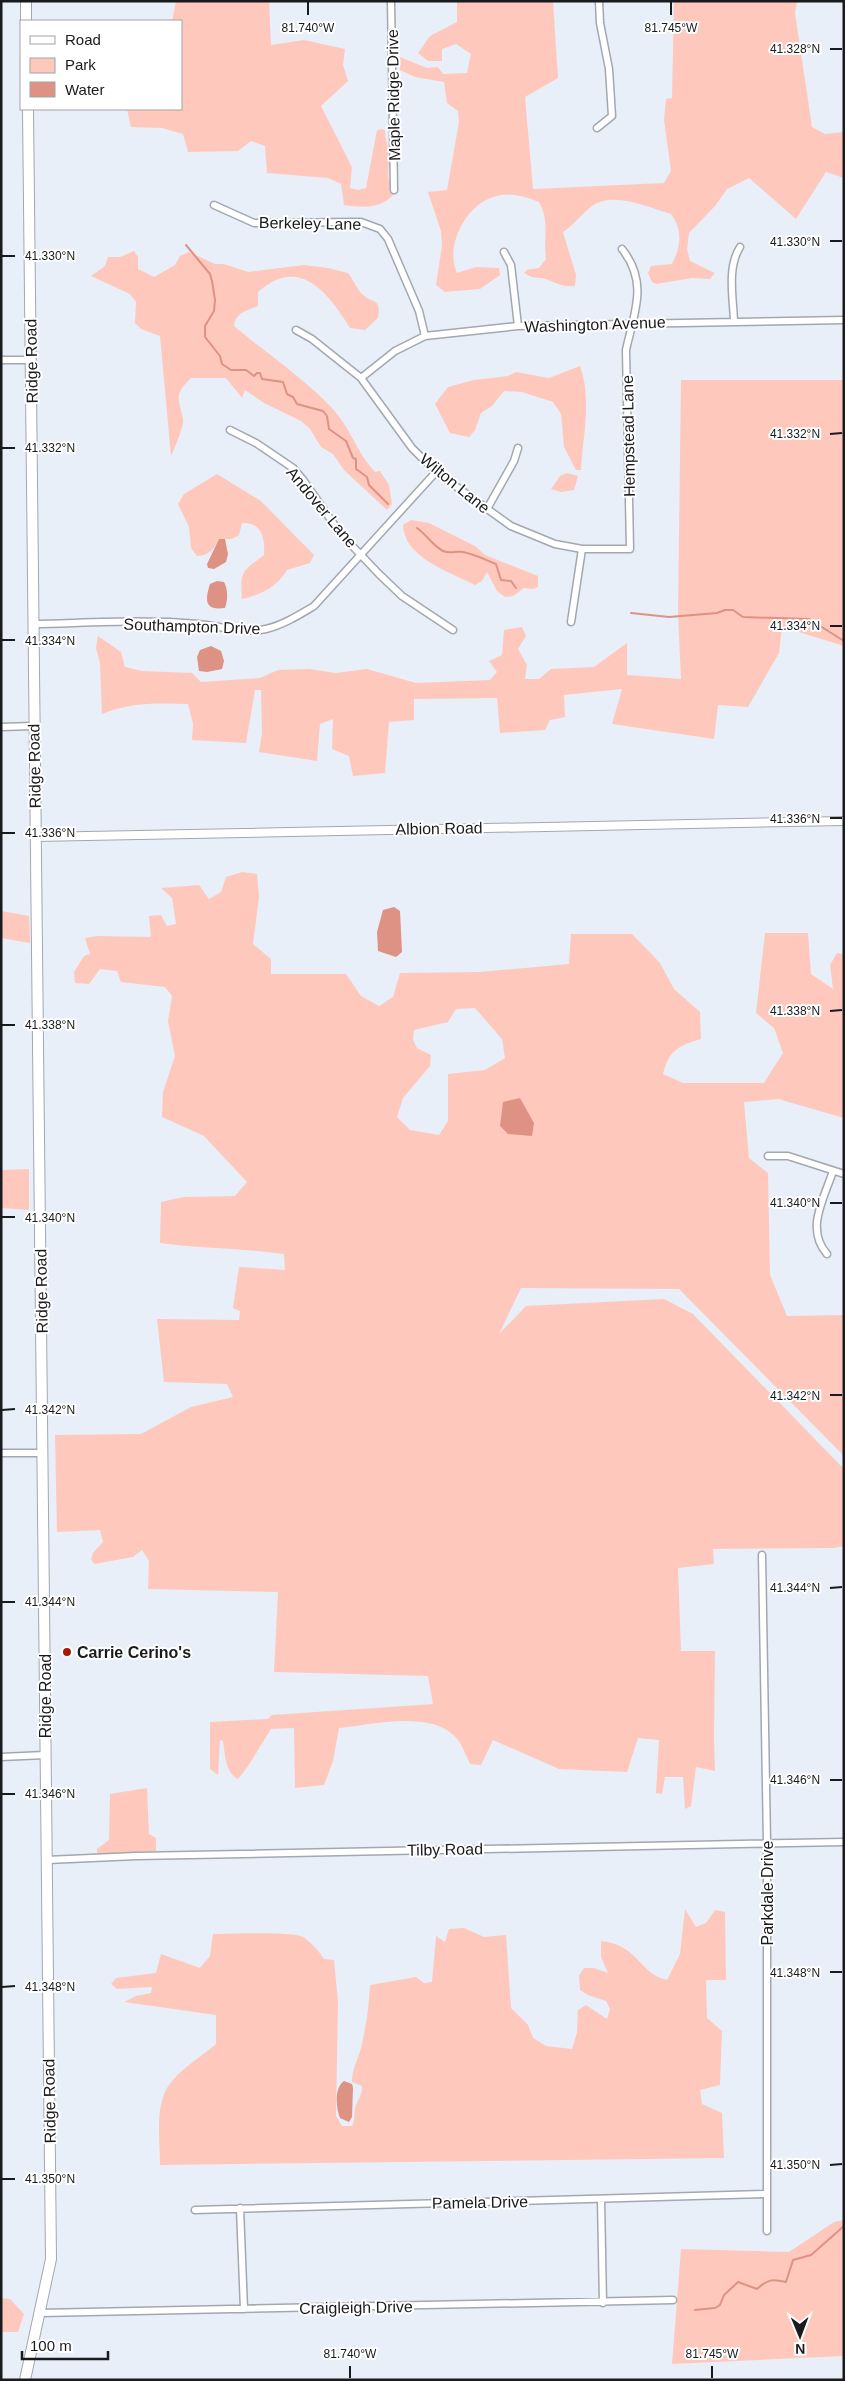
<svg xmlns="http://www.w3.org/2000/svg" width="845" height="2381" font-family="Arial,sans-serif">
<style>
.green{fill:#ffc8bd;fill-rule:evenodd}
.water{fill:#dd9284}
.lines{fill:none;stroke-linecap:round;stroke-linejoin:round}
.stream{stroke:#dd9284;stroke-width:2}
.minor-casing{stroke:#a2a8b0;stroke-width:9}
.tertiary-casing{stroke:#a2a8b0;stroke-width:10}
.primary-casing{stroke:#a2a8b0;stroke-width:12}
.minor{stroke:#fff;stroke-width:6}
.tertiary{stroke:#fff;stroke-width:8}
.primary{stroke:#fff;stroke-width:10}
.ticks{fill:none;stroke:#181a1d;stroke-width:2}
.poi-dot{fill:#a91804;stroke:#fff;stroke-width:2}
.labels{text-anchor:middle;stroke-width:4;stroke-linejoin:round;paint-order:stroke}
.street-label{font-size:16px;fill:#181a1d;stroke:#fff}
.poi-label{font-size:16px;font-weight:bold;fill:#181a1d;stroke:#fff;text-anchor:start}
.ticks-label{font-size:12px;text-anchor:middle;fill:#181a1d;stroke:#fff;stroke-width:4;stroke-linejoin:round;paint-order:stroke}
</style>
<rect width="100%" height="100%" fill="#e8eff8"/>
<path class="green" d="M 176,1 L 269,1 L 271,45 L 304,40 L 345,49 L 343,65 L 348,81 L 321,106 L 352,167 L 350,188 L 358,190 L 366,188 L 377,130 L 383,129 L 385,131 C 385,140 389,147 389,156 C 390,168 383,181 397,189 C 386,209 364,208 344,205 L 341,184 L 328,178 L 267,173 L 265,146 L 251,141 L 238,151 L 188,152 L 183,134 L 162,128 L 131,127 L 127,109 L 181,109 L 181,21 L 172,21 Z
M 457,1 L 553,1 L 558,78 L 525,97 L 533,189 L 664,183 L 671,171 L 664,120 L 666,99 L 672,98 L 674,1 L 797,1 L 795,13 L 812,127 L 825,134 L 844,132 L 844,178 L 826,172 L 796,219 L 749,178 L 727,189 L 715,206 L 689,233 L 687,249 L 690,261 L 715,273 L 710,279 L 692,278 L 656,284 L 652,282 L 648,273 L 651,266 L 672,264 C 681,246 683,230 671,214 C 647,207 614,191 592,206 C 581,214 574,225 563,232 L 576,275 L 575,286 C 562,287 559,284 548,280 C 539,276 537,281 524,273 L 527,270 L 539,268 L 546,259 C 543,239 550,220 539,202 C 526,197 511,192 497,196 C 467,202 444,246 457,273 L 476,267 L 499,268 L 500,275 L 480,289 L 445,292 L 436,285 L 442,246 L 441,231 L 428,192 L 447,190 L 459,122 L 458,111 L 447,103 L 444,82 L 415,77 L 400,70 L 400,57 L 427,68 L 438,67 L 443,74 L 467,73 L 471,54 L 456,44 L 442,49 L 442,61 L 428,61 L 418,53 L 430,36 L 457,22 Z
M 134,251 L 138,257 L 138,269 L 154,277 L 175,265 L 180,256 L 189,252 L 215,264 L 224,264 L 248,272 L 304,265 L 328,268 L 348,273 C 353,279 357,289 362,294 C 374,305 381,297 378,318 L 365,330 L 350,328 C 328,293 300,255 258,292 L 258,306 C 247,311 236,312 234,326 C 266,353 303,377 332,408 C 350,427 357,453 375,472 L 380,471 L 389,485 L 392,504 L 387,510 L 344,470 L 333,454 L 321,447 L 310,429 L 301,421 L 264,403 L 245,390 L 242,398 L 226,378 L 191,378 C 172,397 180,398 183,420 C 184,426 174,450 171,456 L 160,336 L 141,329 L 135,323 L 136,302 L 130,294 L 91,276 L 105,266 L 108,257 L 120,257 Z
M 580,366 C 592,400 583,434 581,470 L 576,470 L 564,447 L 561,414 L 553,402 L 522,392 L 504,391 L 492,406 L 481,413 L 475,430 L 469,437 L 450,433 L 435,404 L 448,387 L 474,380 L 508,376 L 516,372 L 549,378 Z
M 681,380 L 844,380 L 844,646 L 782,627 L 779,653 L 748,707 L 718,705 L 714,739 L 612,724 L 622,689 L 564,695 L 565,717 L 550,720 L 545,730 L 500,733 L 497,698 L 414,699 L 414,720 L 389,722 L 385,773 L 353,776 L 349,756 L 332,749 L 333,719 L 320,724 L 317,761 L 259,752 L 262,733 L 261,690 L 255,690 L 246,743 L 192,740 L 193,724 L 188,704 C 157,703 131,702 102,714 L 100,663 L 96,648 L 98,636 L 121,652 L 125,667 L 142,671 L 192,673 L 201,682 L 260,678 L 278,670 L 309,669 L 336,673 L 367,669 L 416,683 L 490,680 L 497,672 L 489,661 L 502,655 L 504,630 L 522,627 L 526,636 L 518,649 L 527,665 L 525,679 L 539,679 L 551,669 L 594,667 L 627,643 L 627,675 L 681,679 L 678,614 Z
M 567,473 L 578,476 L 574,490 L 561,492 L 551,489 L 560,476 Z
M 217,474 L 261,501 L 314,555 L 310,563 L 287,570 C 277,587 260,595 242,599 C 240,570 242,572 264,555 C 265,538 262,522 242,523 L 239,535 L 232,539 L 219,539 C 213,550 210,555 197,556 L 191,548 L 189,527 L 178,504 L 184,494 Z
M 411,520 L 429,523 L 475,546 L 485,555 L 538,576 L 538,587 L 533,589 L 524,588 L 513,596 L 505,597 L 497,591 L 487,572 L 482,581 L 475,585 C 450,572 404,558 403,525 Z
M 242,872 L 257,874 L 259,897 L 253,944 L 271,959 L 271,974 L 346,974 L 361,996 L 379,1006 L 393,997 L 400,973 L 479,972 L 569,964 L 571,934 L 632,934 L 660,963 L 674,989 L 700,1012 L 701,1039 C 678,1046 669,1050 663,1074 L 683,1083 L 764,1083 L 783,1053 L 774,1028 L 756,1013 L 765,933 L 808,933 L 811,974 L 833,989 L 830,965 L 837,953 L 844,954 L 844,1118 L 778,1099 L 744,1102 L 749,1158 L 768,1173 L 770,1275 L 787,1316 L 844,1315 L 844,1456 L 679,1289 L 521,1288 L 499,1334 L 526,1306 L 664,1299 L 693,1314 L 844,1469 L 844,1546 L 834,1548 L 713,1549 L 714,1564 L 678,1568 L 681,1651 L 715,1651 L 714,1738 L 715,1771 L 696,1767 L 691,1806 L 685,1809 L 683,1777 L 665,1777 L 662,1794 L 656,1793 L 659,1740 L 638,1738 L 627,1772 L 559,1769 L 493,1740 L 481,1765 L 470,1764 C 465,1753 461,1741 452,1734 C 426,1711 371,1725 339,1728 L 333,1761 L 324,1785 L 295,1788 L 294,1728 L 271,1729 C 260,1746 251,1764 238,1779 C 225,1772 225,1754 223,1741 L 220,1740 L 218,1775 L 210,1769 L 210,1722 L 268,1719 L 272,1715 L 433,1704 L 428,1676 L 274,1672 L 278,1592 L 148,1589 L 149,1561 L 142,1550 L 133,1557 L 94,1564 L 91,1559 L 93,1553 L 103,1542 L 100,1530 L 57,1532 L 55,1435 L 141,1434 L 191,1407 L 233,1397 L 227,1384 L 164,1382 L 157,1319 L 239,1320 L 240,1311 L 233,1308 L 239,1267 L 285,1270 L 284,1254 C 243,1248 202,1249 160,1243 L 161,1202 L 184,1197 L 235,1196 L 247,1182 L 204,1136 L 162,1117 L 163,1092 L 175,1056 L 168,1021 L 172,996 L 165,987 L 121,982 L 117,971 L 100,969 L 89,984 L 75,983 L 74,972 L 84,956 L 90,954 L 85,938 L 97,936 L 151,937 L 149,916 L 161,915 L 167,926 L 176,924 L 172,898 L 161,888 L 199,885 L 209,899 L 221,892 L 226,877 ZM 475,1008 L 502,1039 L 505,1058 L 485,1070 L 448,1074 L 448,1121 L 439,1135 L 410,1130 L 397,1117 L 403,1098 L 430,1066 L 431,1055 L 417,1048 L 413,1040 L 414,1030 L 448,1022 L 456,1009 Z
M 1,911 L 29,916 L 30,943 L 1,938 Z
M 29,1169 L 29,1210 L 1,1208 L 1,1170 Z
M 147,1788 L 149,1834 L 156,1838 L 156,1851 L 97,1854 L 97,1849 L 109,1840 L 110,1794 Z
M 685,1909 L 696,1927 L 706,1923 L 715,1910 L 725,1912 L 726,1980 L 706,1980 L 707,2018 L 722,2031 L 720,2085 L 700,2090 L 702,2104 L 722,2113 L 724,2158 L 160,2165 C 160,2141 155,2109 167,2088 C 178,2070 200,2058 216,2044 L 216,2015 L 124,2002 L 136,1996 L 151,1993 L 152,1987 L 117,1989 L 111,1984 L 116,1978 L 156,1973 L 161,1954 L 200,1968 L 210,1956 L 213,1934 C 229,1934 291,1931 303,1937 C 310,1941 320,1952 324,1959 L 334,1960 L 338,2002 L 336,2116 L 342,2126 L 352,2126 C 356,2119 353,2112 356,2105 C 359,2098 362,2095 362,2086 L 352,2082 C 352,2068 358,2060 361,2048 C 366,2027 369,2007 370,1985 L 416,1977 L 424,1983 L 432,1982 L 436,1936 L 445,1942 L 449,1929 L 464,1928 L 484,1937 L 506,1935 L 511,2008 L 528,2025 L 533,2038 L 546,2046 L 572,2049 L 577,2033 L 578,2010 L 586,2005 L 607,2019 L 610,2009 L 606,2001 L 588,1995 L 580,1990 L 579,1976 L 584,1968 L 594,1968 L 608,1973 L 601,1957 L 601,1941 C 639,1945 639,1974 667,1980 L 680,1954 Z
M 844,2220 L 844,2356 L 672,2364 L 681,2249 L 789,2252 L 834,2222 Z
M 1,2298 L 10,2299 L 24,2314 L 18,2332 L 1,2332 Z"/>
<path class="water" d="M 219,539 L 225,539 L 228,554 L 226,562 L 214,569 L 208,568 L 207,564 Z
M 217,581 L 224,582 C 228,589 228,600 225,608 C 204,611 205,600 210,584 Z
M 211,646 L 221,651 L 224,661 L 222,669 L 207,672 L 199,671 L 197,657 L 200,650 Z
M 394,907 L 400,911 L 402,952 L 396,957 L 378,951 L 377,932 L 383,910 Z
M 520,1098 L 534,1123 L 532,1136 L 508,1134 L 500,1126 L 503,1102 Z
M 344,2081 L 352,2084 L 353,2088 L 352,2117 L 349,2122 L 340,2118 C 336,2108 334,2088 344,2081 Z"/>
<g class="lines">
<path class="stream" d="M 186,245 L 210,274 L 212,281 L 215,300 L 214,311 L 205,326 L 205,337 L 220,356 L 222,364 L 231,370 L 246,370 L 254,376 L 257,373 L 260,373 L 262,379 L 283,382 L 287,394 L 293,397 L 297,404 L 323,411 L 327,416 L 329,429 L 346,441 L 353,458 L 356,459 L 356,469 L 367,477 L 369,485 L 388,504
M 417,528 C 427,535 432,545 443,551 C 450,554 455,551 463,552 C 474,554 486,560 496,564 L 501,580 L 511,581 L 516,588
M 631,613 L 669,617 L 717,613 L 725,610 L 733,610 L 743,617 L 809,619 L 844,641
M 695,2310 L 715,2308 L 720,2305 L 724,2295 L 738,2282 L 757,2289 C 768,2279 772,2279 786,2282 L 793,2260 L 811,2255 L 844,2226"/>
<defs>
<path id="minor" d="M 391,1 L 394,190
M 597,128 L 612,116 L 609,69 L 600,23 L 599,1
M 214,205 L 254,223 L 361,222 L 380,229 L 388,239 L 419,311 L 425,336
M 504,252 L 511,265 L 518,326
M 734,321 C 733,296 727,268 740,247
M 296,330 L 312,339 L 361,378 L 412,448 L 436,472 L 511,526 L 555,544 L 582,549 L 630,549 L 626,350 C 634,313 649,283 622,249
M 1,360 L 31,360
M 361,378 L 395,351 L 425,336 L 518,326 L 844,320
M 230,430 L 256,443 L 293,468 L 304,481 L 340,533 L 379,574 L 402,596 L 453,630
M 487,509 L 514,461 L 518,448
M 571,622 L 582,549
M 33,624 C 87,623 144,619 198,624 C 220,626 243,634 266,629 C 283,625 299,615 314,606 L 436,472
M 1,727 L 33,726
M 768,1156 L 788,1156 L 844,1174
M 827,1254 C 805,1229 824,1199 833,1171
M 1,1453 L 43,1453
M 762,1555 L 767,1843 L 767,2231
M 1,1757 L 45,1755
M 47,1860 L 136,1856 L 844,1842
M 601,2199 L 603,2303
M 240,2208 L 244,2309
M 195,2210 L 766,2194
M 40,2313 L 673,2300"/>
<path id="tertiary" d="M 35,837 L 844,821"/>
<path id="primary" d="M 26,1 L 26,21
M 25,2380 L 51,2259 L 28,109"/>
</defs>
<use href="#minor" class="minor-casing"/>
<use href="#tertiary" class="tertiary-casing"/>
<use href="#primary" class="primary-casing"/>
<use href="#minor" class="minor"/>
<use href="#tertiary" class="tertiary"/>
<use href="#primary" class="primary"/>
</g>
<path class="ticks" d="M 308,2 L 308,15M 671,2 L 671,15M 830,49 L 842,49M 830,241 L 842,241M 2,256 L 15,256M 830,434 L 842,433M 2,448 L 15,448M 830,626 L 842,626M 2,640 L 15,640M 830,818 L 842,818M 2,833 L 15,833M 830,1011 L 842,1010M 2,1025 L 15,1025M 830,1203 L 842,1203M 2,1217 L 15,1217M 830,1395 L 842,1395M 2,1410 L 15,1409M 830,1588 L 842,1587M 2,1602 L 15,1602M 830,1780 L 842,1780M 2,1794 L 15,1794M 830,1972 L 842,1972M 2,1987 L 15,1986M 830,2165 L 842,2164M 2,2179 L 15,2179M 350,2366 L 350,2378M 712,2366 L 712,2378"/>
<circle class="poi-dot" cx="67" cy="1652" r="5"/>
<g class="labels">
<g class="street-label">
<text transform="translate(393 95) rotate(-91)" y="6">Maple Ridge Drive</text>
<text transform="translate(310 223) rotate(1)" y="6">Berkeley Lane</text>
<text transform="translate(595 324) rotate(-2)" y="6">Washington Avenue</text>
<text transform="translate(31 361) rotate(-91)" y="6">Ridge Road</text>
<text transform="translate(628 436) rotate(-91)" y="6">Hempstead Lane</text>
<text transform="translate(455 483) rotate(39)" y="6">Wilton Lane</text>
<text transform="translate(322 507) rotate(50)" y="6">Andover Lane</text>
<text transform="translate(192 626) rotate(2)" y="6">Southampton Drive</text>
<text transform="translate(34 766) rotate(-91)" y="6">Ridge Road</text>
<text transform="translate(439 828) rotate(-1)" y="6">Albion Road</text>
<text transform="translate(41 1291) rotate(-91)" y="6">Ridge Road</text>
<text transform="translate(45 1696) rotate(-90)" y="6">Ridge Road</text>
<text transform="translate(445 1849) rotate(-1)" y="6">Tilby Road</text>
<text transform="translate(767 1893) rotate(-90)" y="6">Parkdale Drive</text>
<text transform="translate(49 2101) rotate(-91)" y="6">Ridge Road</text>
<text transform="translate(480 2202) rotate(-1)" y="6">Pamela Drive</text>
<text transform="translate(356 2307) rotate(-1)" y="6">Craigleigh Drive</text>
</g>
<g class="poi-label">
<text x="77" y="1658">Carrie Cerino's</text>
</g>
</g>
<g class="ticks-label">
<text x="308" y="32">81.740°W</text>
<text x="671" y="32">81.745°W</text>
<text x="795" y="53">41.328°N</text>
<text x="795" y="246">41.330°N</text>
<text x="50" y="260">41.330°N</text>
<text x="795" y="438">41.332°N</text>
<text x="50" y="452">41.332°N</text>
<text x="795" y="630">41.334°N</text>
<text x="50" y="645">41.334°N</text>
<text x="795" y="823">41.336°N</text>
<text x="50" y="837">41.336°N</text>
<text x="795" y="1015">41.338°N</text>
<text x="50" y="1029">41.338°N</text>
<text x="795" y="1207">41.340°N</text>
<text x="50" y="1222">41.340°N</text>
<text x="795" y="1400">41.342°N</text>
<text x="50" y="1414">41.342°N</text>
<text x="795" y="1592">41.344°N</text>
<text x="50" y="1606">41.344°N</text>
<text x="795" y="1784">41.346°N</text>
<text x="50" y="1798">41.346°N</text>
<text x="795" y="1977">41.348°N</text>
<text x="50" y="1991">41.348°N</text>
<text x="795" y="2169">41.350°N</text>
<text x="50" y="2183">41.350°N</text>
<text x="350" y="2358">81.740°W</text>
<text x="712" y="2358">81.745°W</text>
</g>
<rect width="845" height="2381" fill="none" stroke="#181a1d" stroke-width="5"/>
<rect x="20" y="20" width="162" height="90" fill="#ffffff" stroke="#a3a3a5"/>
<rect x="30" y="36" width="25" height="8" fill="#ffffff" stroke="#a3a3a5"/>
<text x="65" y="45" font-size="15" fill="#181a1d">Road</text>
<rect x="30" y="58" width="25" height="15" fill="#ffc8bd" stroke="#a3a3a5"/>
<text x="65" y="70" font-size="15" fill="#181a1d">Park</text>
<rect x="30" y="82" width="25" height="15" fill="#dd9284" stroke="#a3a3a5"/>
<text x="65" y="95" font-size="15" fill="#181a1d">Water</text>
<g transform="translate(800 2336) rotate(179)" stroke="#ffffff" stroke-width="4" paint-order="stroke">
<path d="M0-4L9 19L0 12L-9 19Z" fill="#181a1d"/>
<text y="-8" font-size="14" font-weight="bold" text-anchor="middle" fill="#181a1d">N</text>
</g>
<path d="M22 2351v8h86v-8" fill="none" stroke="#181a1d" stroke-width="2.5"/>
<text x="30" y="2351" font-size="15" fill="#181a1d" stroke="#ffffff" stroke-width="4" paint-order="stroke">100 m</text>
</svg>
